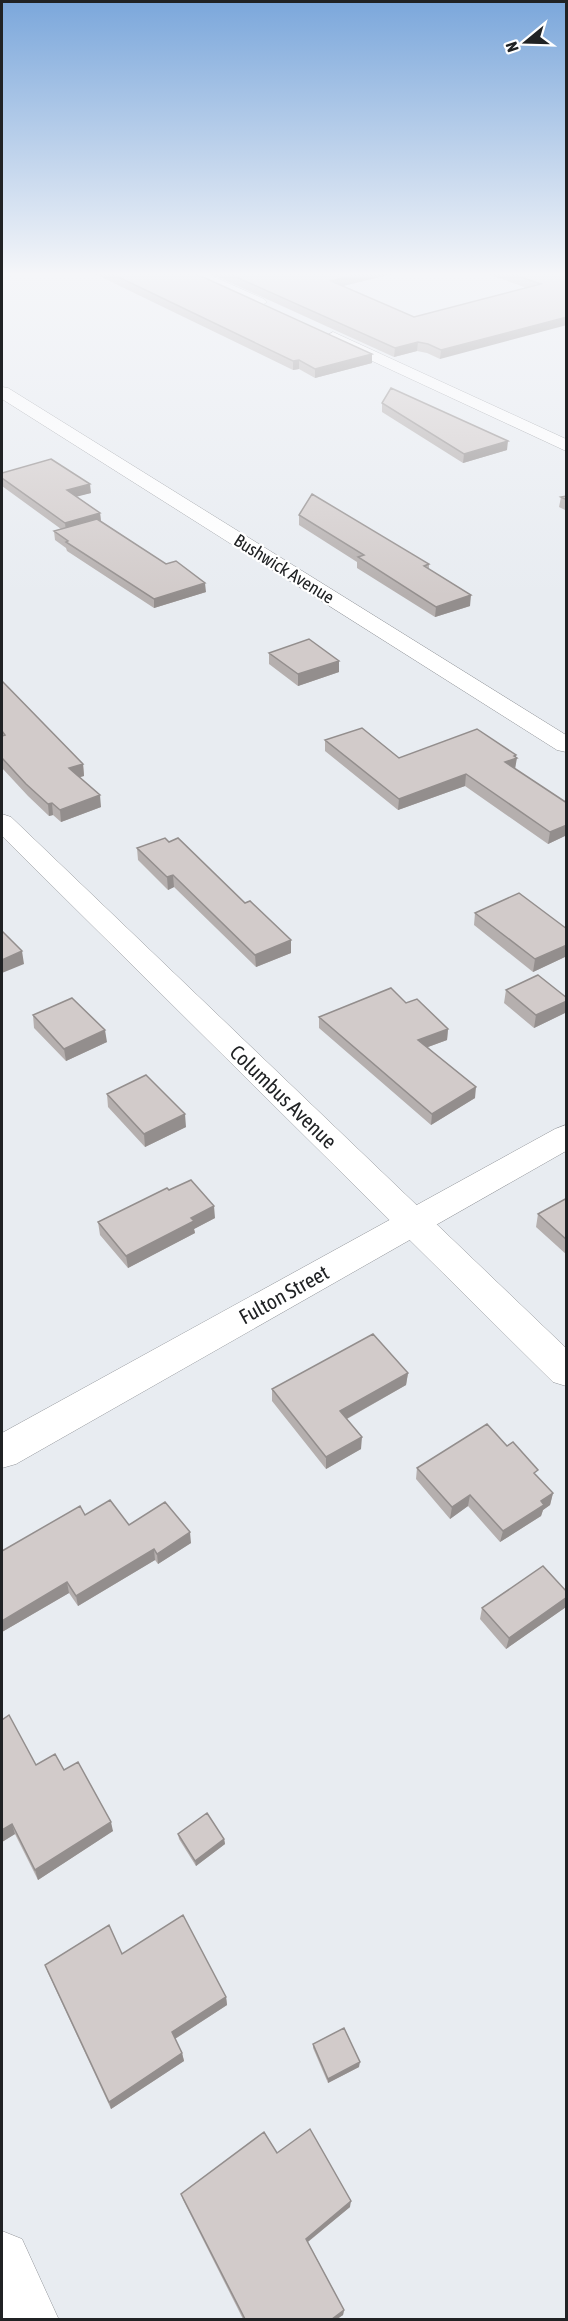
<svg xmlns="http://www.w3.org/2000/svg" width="568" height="2321" font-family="'Asap Condensed',sans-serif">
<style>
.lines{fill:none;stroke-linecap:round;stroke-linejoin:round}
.minor-casing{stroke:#919499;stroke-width:1}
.tertiary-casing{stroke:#919499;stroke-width:1}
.minor{fill:#fff;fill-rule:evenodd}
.tertiary{fill:#fff;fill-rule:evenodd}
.wall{fill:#b5afae}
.shaded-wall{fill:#938e8d}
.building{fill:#d2cbca;stroke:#938e8d;stroke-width:1.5}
.labels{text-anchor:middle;stroke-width:4.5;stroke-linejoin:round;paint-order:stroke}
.far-street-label{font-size:18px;fill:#202224;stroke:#fff}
.street-label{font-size:21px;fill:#202224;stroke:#fff}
</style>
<rect width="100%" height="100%" fill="#e8ecf1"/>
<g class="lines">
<defs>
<path id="minor" d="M 185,272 L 203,272 L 264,299 L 267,302 L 259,307 L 254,305 L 187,275 Z
M 333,332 L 566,439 L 566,451 L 327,340 L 325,337 Z
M 2,387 L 8,388 L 566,735 L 566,752 L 557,750 L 2,399 Z
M 2,814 L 11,817 L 566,1348 L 566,1386 L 553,1382 L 2,836 Z
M 2,2231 L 22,2239 L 59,2320 L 2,2320 Z"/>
<path id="tertiary" d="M 2,272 L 17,272 L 15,275 L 2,278 Z
M 566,1125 L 566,1151 L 16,1464 L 2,1468 L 2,1433 L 555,1129 Z"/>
</defs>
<use href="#minor" class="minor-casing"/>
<use href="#tertiary" class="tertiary-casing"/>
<use href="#minor" class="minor"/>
<use href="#tertiary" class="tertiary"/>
</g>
<path class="wall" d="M 91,272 L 192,272 L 372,354 L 372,363 L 315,378 L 299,369 L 293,370 Z
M 207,272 L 400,272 L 343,286 L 414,317 L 527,288 L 482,272 L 567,272 L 440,359 L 427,353 L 417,351 L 394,357 Z
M 382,403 L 507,450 L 463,463 L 382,412 Z
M 2,473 L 91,493 L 76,496 L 100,513 L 101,521 L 206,592 L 154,608 L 67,551 L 66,548 L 55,540 L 54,531 L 61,529 L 2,486 Z
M 567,496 L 567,511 L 559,507 L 561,497 Z
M 299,515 L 429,564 L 429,569 L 470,606 L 435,617 L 357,568 L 357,562 L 299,525 Z
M 269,653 L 339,661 L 339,672 L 298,686 L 269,664 Z
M 2,681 L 83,764 L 84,776 L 79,777 L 101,807 L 61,822 L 53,815 L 49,816 L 28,796 L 2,768 Z
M 325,740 L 399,758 L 516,755 L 515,769 L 567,803 L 567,835 L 548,844 L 465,786 L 398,810 L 325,751 Z
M 169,842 L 291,940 L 291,953 L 256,967 L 174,887 L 168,890 L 138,860 L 137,848 Z
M 475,913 L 567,929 L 567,956 L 533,972 L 474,925 Z
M 506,990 L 567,998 L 567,1012 L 534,1028 L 504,1003 Z
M 406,1003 L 448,1029 L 447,1040 L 428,1047 L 475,1098 L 431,1125 L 319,1028 L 319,1017 Z
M 33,1015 L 107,1042 L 66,1061 L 34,1028 Z
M 107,1094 L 186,1127 L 145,1147 L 108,1107 Z
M 169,1190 L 215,1218 L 194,1229 L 195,1233 L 128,1268 L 100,1235 L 98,1222 Z
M 567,1198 L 567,1255 L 536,1227 L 538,1214 Z
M 408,1373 L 406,1385 L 347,1419 L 361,1449 L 326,1469 L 272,1401 L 272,1389 Z
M 507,1446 L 553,1493 L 550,1505 L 543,1510 L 541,1516 L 500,1542 L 468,1506 L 450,1519 L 416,1479 L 417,1468 Z
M 85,1515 L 129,1525 L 191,1543 L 158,1564 L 155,1560 L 78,1606 L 69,1593 L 2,1632 L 2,1551 Z
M 567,1592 L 566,1607 L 506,1649 L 480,1619 L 482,1608 Z
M 36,1765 L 64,1770 L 113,1831 L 38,1880 L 15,1834 L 2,1842 Z
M 178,1834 L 224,1839 L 225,1844 L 196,1866 L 179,1839 Z
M 122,1954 L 226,1997 L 227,2005 L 175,2039 L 182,2053 L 184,2061 L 111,2109 L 48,1973 L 45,1965 Z
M 313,2044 L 359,2067 L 328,2083 L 313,2048 Z
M 277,2153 L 350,2207 L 308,2242 L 344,2310 L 343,2315 L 337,2319 L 243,2319 L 183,2200 L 181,2194 Z"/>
<path class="shaded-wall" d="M 367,272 L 400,272 L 331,289 L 331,281 Z
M 567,317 L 567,325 L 440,359 L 441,350 Z
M 418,342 L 417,351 L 394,357 L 395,348 Z
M 372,354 L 372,363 L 315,378 L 315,369 Z
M 299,360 L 299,369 L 293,370 L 293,361 Z
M 508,441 L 507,450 L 463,463 L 464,454 Z
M 90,484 L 91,493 L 68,499 L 67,490 Z
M 100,513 L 101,522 L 66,532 L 65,523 Z
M 205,583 L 206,592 L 154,608 L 154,599 Z
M 471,595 L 470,606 L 435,617 L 436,607 Z
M 339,661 L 339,672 L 298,686 L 298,674 Z
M 516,755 L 516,758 L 517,758 L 515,769 L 505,762 Z
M 83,764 L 84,776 L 70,780 L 69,768 Z
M 466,774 L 465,786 L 398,810 L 399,799 Z
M 100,795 L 101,807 L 61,822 L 60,810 Z
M 52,803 L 53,815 L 49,816 L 48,804 Z
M 567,825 L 567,835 L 548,844 L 550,832 Z
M 173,875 L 174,887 L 168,890 L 167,877 Z
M 291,940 L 291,953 L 256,967 L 255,955 Z
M 567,945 L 567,956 L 533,972 L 535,959 Z
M 22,951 L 24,964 L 2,973 L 2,960 Z
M 567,1001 L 567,1012 L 534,1028 L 536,1015 Z
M 448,1029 L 447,1040 L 417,1051 L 418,1040 Z
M 105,1030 L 107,1042 L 66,1061 L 64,1049 Z
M 476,1087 L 475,1098 L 431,1125 L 432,1114 Z
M 185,1114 L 186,1127 L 145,1147 L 144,1134 Z
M 214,1206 L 215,1218 L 194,1229 L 195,1233 L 128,1268 L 126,1256 L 191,1218 Z
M 408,1373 L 406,1385 L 339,1423 L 340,1411 Z
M 362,1437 L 361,1449 L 326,1469 L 326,1457 Z
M 553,1493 L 550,1505 L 543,1510 L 541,1516 L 500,1542 L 503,1531 L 541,1501 Z
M 470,1495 L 468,1506 L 450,1519 L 452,1507 Z
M 190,1532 L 191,1543 L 158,1564 L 157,1554 Z
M 154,1549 L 155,1560 L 78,1606 L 76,1596 Z
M 67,1582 L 69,1593 L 2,1632 L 2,1621 Z
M 567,1597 L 566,1607 L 506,1649 L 509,1638 Z
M 111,1822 L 113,1831 L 38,1880 L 35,1870 Z
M 12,1824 L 15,1834 L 2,1842 L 2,1830 Z
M 224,1839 L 225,1844 L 196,1866 L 195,1861 Z
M 226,1997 L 227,2005 L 173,2040 L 172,2032 Z
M 182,2053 L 184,2061 L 111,2109 L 109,2102 Z
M 360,2062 L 359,2067 L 328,2083 L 328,2079 Z
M 351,2201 L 350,2207 L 305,2244 L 306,2239 Z
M 344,2310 L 343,2315 L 337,2319 L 332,2319 Z"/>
<path class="building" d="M 108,272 L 192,272 L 372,354 L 315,369 L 299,360 L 293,361 Z
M 225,272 L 367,272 L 331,281 L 414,317 L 541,284 L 506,272 L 567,272 L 567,317 L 441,350 L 428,344 L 418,342 L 395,348 Z
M 391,388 L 508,441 L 464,454 L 382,403 Z
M 51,459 L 90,484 L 67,490 L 100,513 L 65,523 L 2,478 L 2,473 Z
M 312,494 L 429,564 L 424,566 L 471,595 L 436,607 L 358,557 L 364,555 L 299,515 Z
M 567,496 L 567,500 L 561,497 Z
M 97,519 L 166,564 L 176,561 L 205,583 L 154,599 L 66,542 L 68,541 L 54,531 Z
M 309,639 L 339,661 L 298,674 L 269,653 Z
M 2,681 L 83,764 L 69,768 L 100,795 L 60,810 L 52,803 L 48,804 L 26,784 L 2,758 L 2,736 L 5,735 L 2,731 Z
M 362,728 L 399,758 L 477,729 L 516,755 L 514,756 L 517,758 L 505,762 L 567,803 L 567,825 L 550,832 L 466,774 L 399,799 L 325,740 Z
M 165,838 L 169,842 L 178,838 L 245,903 L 250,901 L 291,940 L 255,955 L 173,875 L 167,877 L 137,848 Z
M 519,893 L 567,929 L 567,945 L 535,959 L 475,913 Z
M 2,931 L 22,951 L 2,960 Z
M 538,975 L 567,998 L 567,1001 L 536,1015 L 506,990 Z
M 391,988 L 406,1003 L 417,999 L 448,1029 L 418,1040 L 476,1087 L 432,1114 L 319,1017 Z
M 72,998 L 105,1030 L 64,1049 L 33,1015 Z
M 146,1075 L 185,1114 L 144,1134 L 107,1094 Z
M 191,1180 L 214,1206 L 191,1218 L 194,1221 L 126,1256 L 98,1222 L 167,1188 L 169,1190 Z
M 567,1198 L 567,1240 L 538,1214 Z
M 373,1334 L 408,1373 L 340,1411 L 362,1437 L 326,1457 L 272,1389 Z
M 487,1424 L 507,1446 L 513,1442 L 538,1470 L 534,1473 L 553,1493 L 541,1501 L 544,1505 L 503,1531 L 470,1495 L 452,1507 L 417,1468 Z
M 110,1500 L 129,1525 L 165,1502 L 190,1532 L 157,1554 L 154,1549 L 76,1596 L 67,1582 L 2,1621 L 2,1551 L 80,1506 L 85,1515 Z
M 543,1566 L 567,1592 L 567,1597 L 509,1638 L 482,1608 Z
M 9,1715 L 36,1765 L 55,1754 L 64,1770 L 78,1762 L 111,1822 L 35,1870 L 12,1824 L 2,1830 L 2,1720 Z
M 207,1813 L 224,1839 L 195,1861 L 178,1834 Z
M 183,1915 L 226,1997 L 172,2032 L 182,2053 L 109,2102 L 45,1965 L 109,1925 L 122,1954 Z
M 344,2028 L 360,2062 L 328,2079 L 313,2044 Z
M 310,2129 L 351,2201 L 306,2239 L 344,2310 L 332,2319 L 245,2319 L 181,2194 L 264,2132 L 277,2153 Z"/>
<linearGradient id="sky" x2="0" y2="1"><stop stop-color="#7ba7db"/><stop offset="0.46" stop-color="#f5f6f9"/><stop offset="1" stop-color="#f5f6f9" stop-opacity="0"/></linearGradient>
<rect width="568" height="596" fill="url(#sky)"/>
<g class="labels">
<g class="far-street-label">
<text transform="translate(284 569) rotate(32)" y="6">Bushwick Avenue</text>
</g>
<g class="street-label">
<text transform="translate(283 1097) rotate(44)" y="7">Columbus Avenue</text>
<text transform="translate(284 1295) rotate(-29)" y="7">Fulton Street</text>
</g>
</g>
<rect width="568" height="2321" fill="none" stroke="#202224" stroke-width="6"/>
<g transform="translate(526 42) rotate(251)" stroke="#ffffff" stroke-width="4.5" paint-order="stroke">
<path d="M0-4.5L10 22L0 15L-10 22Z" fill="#202224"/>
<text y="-9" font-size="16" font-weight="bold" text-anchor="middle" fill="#202224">N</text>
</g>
</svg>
